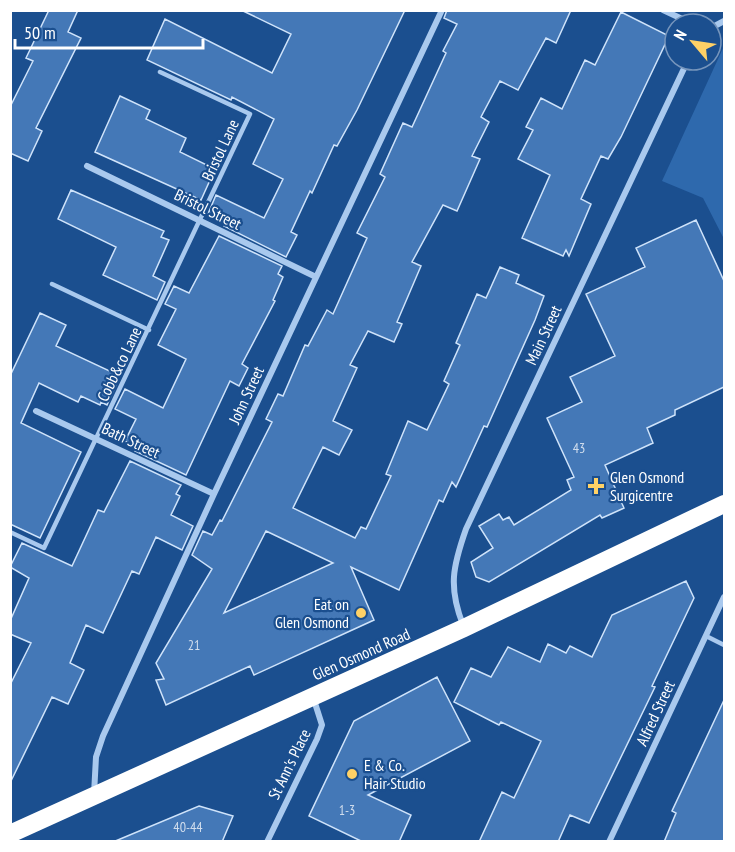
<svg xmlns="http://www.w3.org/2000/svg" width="735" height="852" font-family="'PT Sans Narrow',sans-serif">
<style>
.green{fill:#2e69ad}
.building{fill:#4478b7;stroke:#cfe3fa;stroke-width:1.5;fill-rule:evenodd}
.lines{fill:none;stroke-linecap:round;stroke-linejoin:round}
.lane{stroke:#a9c9ee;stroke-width:4.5}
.street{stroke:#a9c9ee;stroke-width:6}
.highway{stroke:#fff;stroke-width:18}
.poi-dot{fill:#ffd166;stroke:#1b4f8f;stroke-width:2}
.labels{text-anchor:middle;stroke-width:4.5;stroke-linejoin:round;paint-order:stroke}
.number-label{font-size:14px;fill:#d0dded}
.street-label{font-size:16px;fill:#fff;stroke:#1b4f8f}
.poi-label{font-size:16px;fill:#fff;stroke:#1b4f8f;text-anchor:start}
</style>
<rect width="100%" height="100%" fill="#1b4f8f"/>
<path class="green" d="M 724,46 L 724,239 L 703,198 L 662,181 Z"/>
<path class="building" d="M 49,10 L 78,10 L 68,32 L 81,38 L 36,128 L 42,131 L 28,161 L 10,153 L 10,107 L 33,61 L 26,58 Z
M 241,10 L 405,10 L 357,110 L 337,146 L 334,145 L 312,193 L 310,191 L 291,232 L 297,235 L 286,257 L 224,226 L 226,223 L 208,214 L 216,195 L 264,218 L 283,179 L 253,164 L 274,119 L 232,97 L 231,100 L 147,60 L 165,19 L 272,73 L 291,34 Z
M 447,10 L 571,10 L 556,43 L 546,38 L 518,90 L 500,81 L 481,117 L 489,122 L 472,156 L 480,159 L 457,211 L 443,205 L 412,262 L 421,266 L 397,322 L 402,324 L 394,342 L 368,331 L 350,365 L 357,368 L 333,421 L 352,430 L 339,455 L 323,447 L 293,508 L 355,538 L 361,527 L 366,529 L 391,476 L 386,474 L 408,421 L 427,430 L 449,384 L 444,381 L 460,345 L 456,343 L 477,294 L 486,298 L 500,267 L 519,275 L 516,283 L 544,296 L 535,320 L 487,427 L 484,426 L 456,487 L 452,482 L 443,502 L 439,500 L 399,590 L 351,567 L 374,620 L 254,675 L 250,666 L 166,705 L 156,680 L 164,679 L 156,663 L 212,569 L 192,555 L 203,531 L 212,535 L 220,520 L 222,521 L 272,422 L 266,419 L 278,394 L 283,396 L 305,345 L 308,346 L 327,310 L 333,314 L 367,238 L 357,233 L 385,177 L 380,174 L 403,123 L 412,127 L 446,53 L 443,51 L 457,24 L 444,18 ZM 266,531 L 333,563 L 224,613 Z
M 621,12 L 669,36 L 621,137 L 608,159 L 601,156 L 581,199 L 591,204 L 569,256 L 566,250 L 563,256 L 522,238 L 550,175 L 518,159 L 533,130 L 526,127 L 541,98 L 562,109 L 585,60 L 595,65 Z
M 120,96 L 150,110 L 146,119 L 186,138 L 180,152 L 215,169 L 201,200 L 95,152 Z
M 71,190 L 164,231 L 161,237 L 169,240 L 153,276 L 165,282 L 157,300 L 103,275 L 116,247 L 58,219 Z
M 696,220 L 724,281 L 724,387 L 675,410 L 675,415 L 647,428 L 653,443 L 605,465 L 624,508 L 602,518 L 600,515 L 489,582 L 476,577 L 471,562 L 493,548 L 479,526 L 499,514 L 503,520 L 509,517 L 514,525 L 571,490 L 567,480 L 574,477 L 547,418 L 582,402 L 570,377 L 615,356 L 586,294 L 645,267 L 636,248 Z
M 219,236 L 282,266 L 278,274 L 283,277 L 273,300 L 275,301 L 242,364 L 248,368 L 239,386 L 230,381 L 186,475 L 135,451 L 137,448 L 125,441 L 136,419 L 115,409 L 125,389 L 163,408 L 186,359 L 158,345 L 176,309 L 165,304 L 174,286 L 189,293 Z
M 40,313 L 66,325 L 56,346 L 114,373 L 110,382 L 116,385 L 107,405 L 101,402 L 100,405 L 81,396 L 78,402 L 39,383 L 21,423 L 81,452 L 40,538 L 10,524 L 10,376 Z
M 130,461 L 181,485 L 176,494 L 180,496 L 171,515 L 193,526 L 182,550 L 156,537 L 139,574 L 132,571 L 103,633 L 86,625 L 70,663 L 84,670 L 68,704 L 52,697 L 10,783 L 10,685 L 31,643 L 10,634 L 10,621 L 29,578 L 10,567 L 22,543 L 72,566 L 98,510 L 104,512 Z
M 686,581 L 694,598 L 652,686 L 655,687 L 589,823 L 570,815 L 558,842 L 479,842 L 502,792 L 514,798 L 541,741 L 501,722 L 499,725 L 454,702 L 471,668 L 491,677 L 508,647 L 540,662 L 548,644 L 566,653 L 570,646 L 592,657 L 612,615 Z
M 437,677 L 470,741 L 368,795 L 411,815 L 399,842 L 363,842 L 309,816 L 354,721 Z
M 724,700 L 724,842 L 664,842 L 676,813 L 672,811 Z
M 199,806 L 233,816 L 222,842 L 113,842 Z"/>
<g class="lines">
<path class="lane" d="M 52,284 L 149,330
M 10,532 L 44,548 L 250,114 L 160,72
M 706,636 L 724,645"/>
<path class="street" d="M 663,10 L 693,24
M 711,28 L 724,21
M 87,166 L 316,277
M 36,411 L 214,494
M 463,625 C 448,587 453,566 466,529 L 688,60
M 94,794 L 96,757 L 103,736 L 214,494 L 442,10
M 267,842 L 317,739 L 322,725 L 314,700
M 609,842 L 724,597"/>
<path class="highway" d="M 10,834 L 464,628 L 724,504"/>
</g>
<g class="poi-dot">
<path d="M593 477h6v6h6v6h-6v6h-6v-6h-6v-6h6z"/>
<circle cx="361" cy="613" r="6"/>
<circle cx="352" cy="774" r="6"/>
</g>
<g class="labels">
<g class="number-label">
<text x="579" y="453">43</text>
<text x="194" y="650">21</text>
<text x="347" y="815">1-3</text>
<text x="188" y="832">40-44</text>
</g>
<g class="street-label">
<text transform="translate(220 150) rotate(-65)" y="6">Bristol Lane</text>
<text transform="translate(208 209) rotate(26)" y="6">Bristol Street</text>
<text transform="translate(543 335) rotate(-65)" y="6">Main Street</text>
<text transform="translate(119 364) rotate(-64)" y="6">Cobb&amp;co Lane</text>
<text transform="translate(246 395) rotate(-65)" y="6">John Street</text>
<text transform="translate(131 440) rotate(25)" y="6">Bath Street</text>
<text transform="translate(361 654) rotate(-24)" y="6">Glen Osmond Road</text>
<text transform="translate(655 713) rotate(-65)" y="6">Alfred Street</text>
<text transform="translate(289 764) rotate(-64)" y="6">St Ann's Place</text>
</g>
<g class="poi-label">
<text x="610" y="483">Glen Osmond<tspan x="610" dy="18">Surgicentre</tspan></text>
<text x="349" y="610" text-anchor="end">Eat on<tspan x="349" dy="18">Glen Osmond</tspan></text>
<text x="364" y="771">E &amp; Co.<tspan x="364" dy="18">Hair Studio</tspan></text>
</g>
</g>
<rect width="735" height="852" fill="none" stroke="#ffffff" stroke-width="24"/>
<g transform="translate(693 42) rotate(299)"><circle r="28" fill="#1b4f8f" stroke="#7695bc" stroke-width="1.5"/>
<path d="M0-4.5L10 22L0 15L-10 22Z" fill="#ffd166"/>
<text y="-9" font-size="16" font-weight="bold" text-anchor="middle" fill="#ffffff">N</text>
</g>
<path d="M15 39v9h188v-9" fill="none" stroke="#ffffff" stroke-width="3"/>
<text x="24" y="39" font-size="18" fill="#ffffff" stroke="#1b4f8f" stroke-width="4.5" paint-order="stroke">50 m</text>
</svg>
